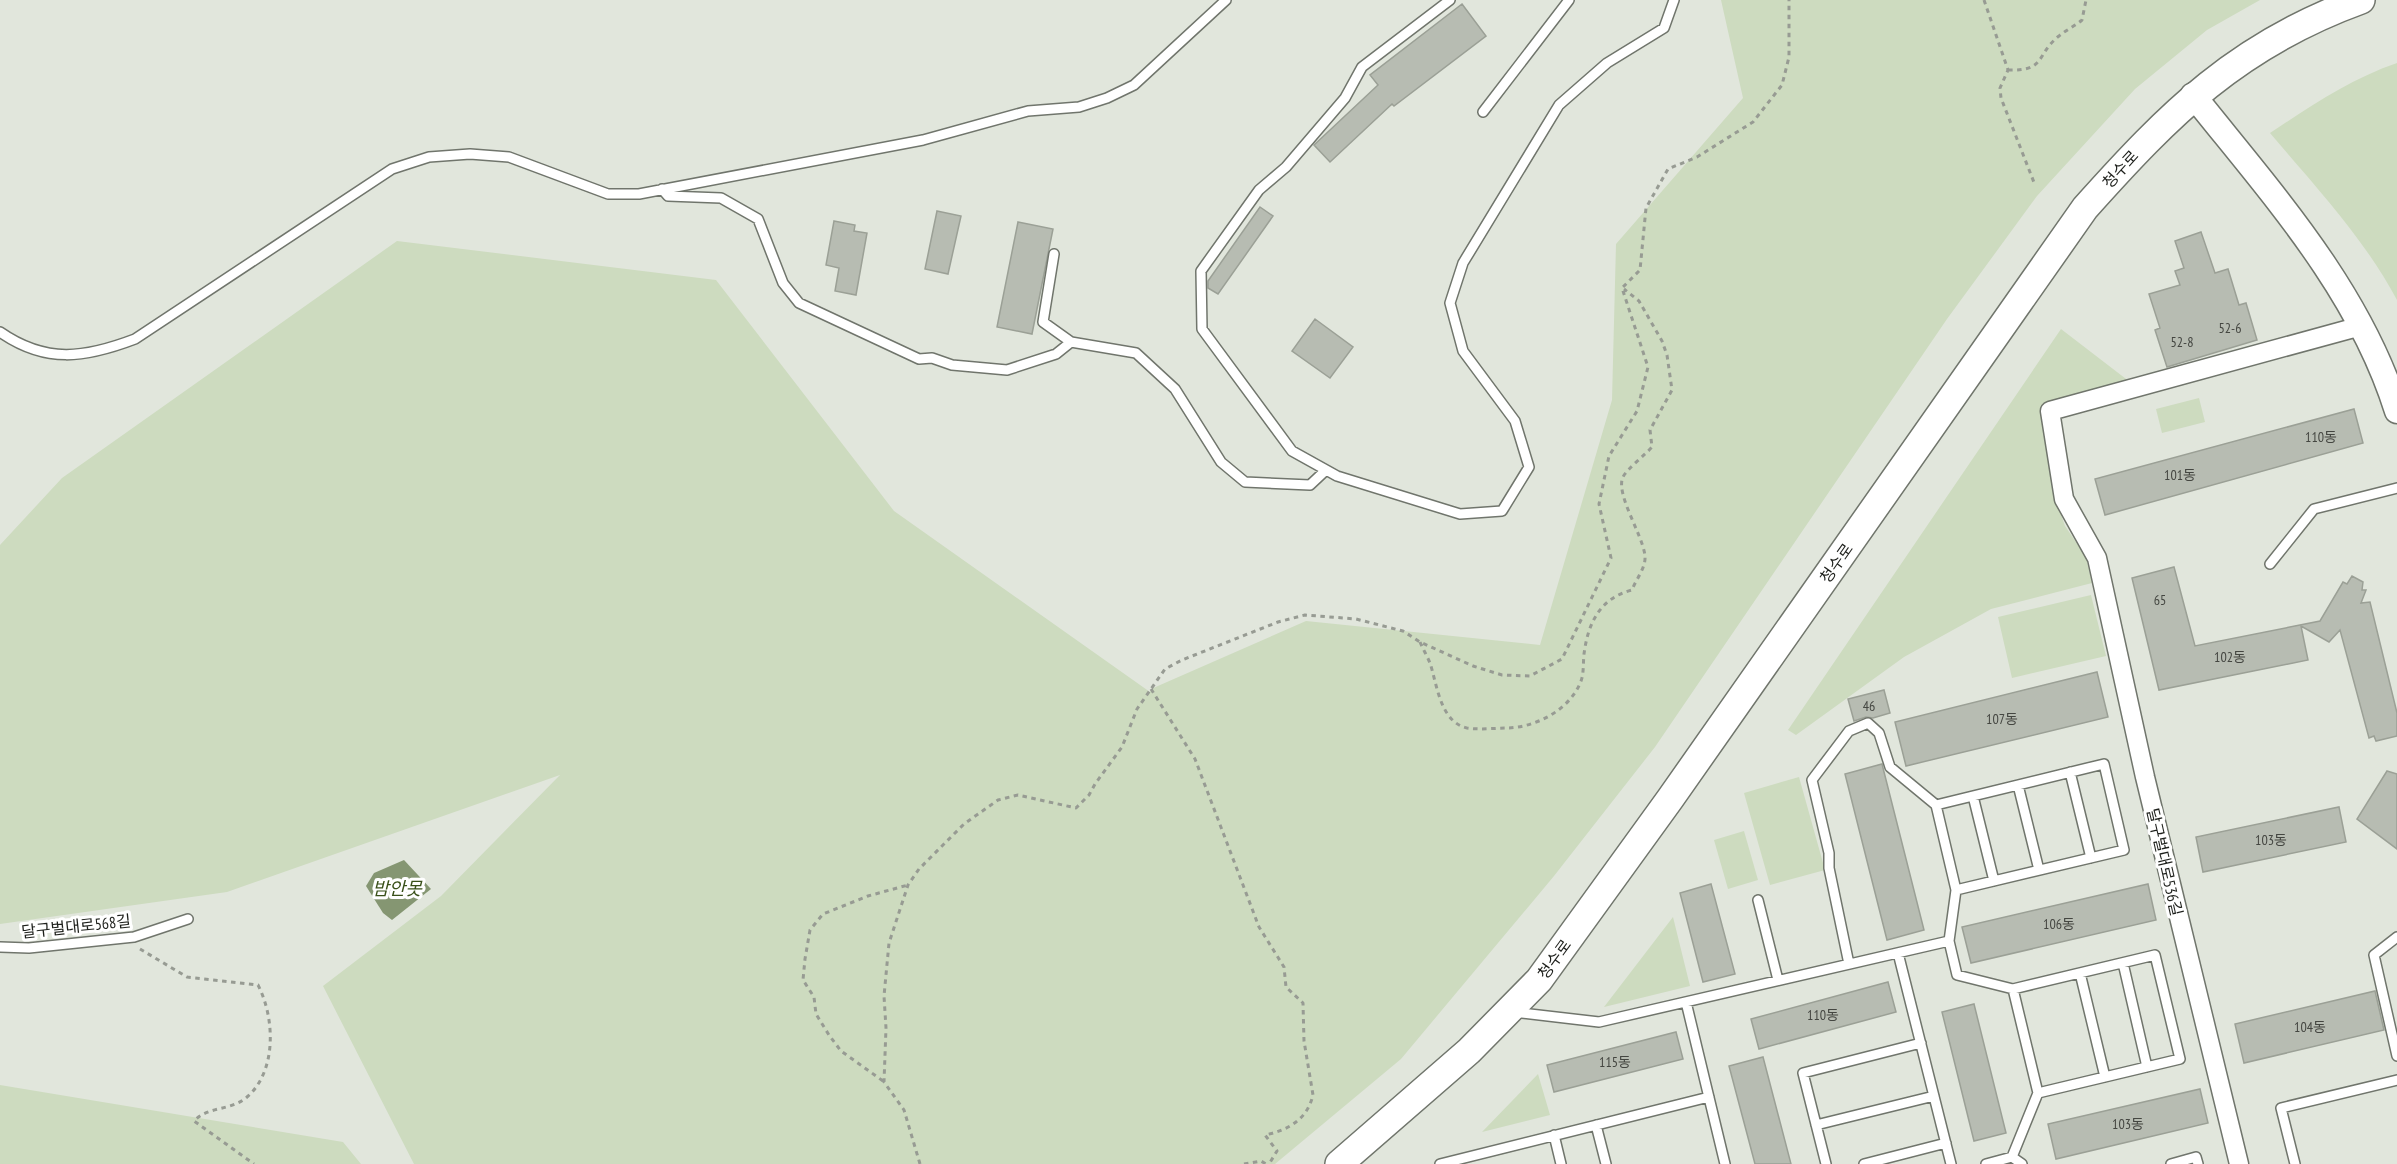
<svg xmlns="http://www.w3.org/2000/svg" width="2397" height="1164" font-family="'PT Sans Narrow','Noto Sans KR',sans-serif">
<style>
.green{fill:#cddbbf}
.water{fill:#859672}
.building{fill:#b7bcb2;stroke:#9ba096;stroke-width:1.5}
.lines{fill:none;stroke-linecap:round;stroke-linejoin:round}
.service-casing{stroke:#70756c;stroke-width:12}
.minor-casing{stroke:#70756c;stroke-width:21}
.tertiary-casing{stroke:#70756c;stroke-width:27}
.secondary-casing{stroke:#70756c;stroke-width:30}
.path{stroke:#979b93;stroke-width:3;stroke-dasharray:4.5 4.5;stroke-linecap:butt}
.service{stroke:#fff;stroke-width:9}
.minor{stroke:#fff;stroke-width:18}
.tertiary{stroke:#fff;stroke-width:24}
.secondary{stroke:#fff;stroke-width:27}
.labels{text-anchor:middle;stroke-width:6;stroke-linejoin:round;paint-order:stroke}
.number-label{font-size:14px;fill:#444641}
.street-label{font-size:16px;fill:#1d1f1b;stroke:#fff}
.water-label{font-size:18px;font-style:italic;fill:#395019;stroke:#fff}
</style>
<rect width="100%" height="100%" fill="#e1e6dc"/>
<path class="green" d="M 1721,0 L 2260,0 L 2207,30 L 2135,89 L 2037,196 L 1947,319 L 1655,747 L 1554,876 L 1401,1059 L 1275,1164 L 414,1164 L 323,986 L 441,896 L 560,775 L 227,892 L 0,924 L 0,545 L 62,478 L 397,241 L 716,280 L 894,511 L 1150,692 L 1151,689 L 1306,621 L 1540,645 L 1612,400 L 1616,244 L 1743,98 Z
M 2397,63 L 2397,300 C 2364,238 2315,186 2270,133 C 2311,106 2350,79 2397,63 Z
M 2061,329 L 2130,382 L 2041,409 L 2055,497 L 2065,526 L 2086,557 L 2092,583 L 1991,609 L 1904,657 L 1796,735 L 1788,730 Z
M 2199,398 L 2205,422 L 2162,433 L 2156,409 Z
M 2091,595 L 2106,656 L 2012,678 L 1998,617 Z
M 1799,777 L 1825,870 L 1770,885 L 1744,793 Z
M 1744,831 L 1758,880 L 1728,889 L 1714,840 Z
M 1673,917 L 1690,986 L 1604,1007 Z
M 1538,1074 L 1550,1115 L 1482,1132 Z
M 0,1085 L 343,1142 L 361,1164 L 0,1164 Z"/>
<path class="water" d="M 404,860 L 431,889 L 392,920 L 383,913 L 366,886 L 374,873 Z"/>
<path class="building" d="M 1462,4 L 1486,36 L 1394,106 L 1392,104 L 1330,162 L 1314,145 L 1378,85 L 1370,75 Z
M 1260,207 L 1273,216 L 1218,294 L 1208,288 L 1208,281 Z
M 937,211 L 961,216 L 948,274 L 925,269 Z
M 834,221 L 855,225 L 854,231 L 867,233 L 856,295 L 835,291 L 839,268 L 826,265 Z
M 1018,222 L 1053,229 L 1032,334 L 997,327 Z
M 2201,232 L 2215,273 L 2228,269 L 2239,305 L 2246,303 L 2257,340 L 2167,367 L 2155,330 L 2160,328 L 2149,294 L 2180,285 L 2175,271 L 2184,268 L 2175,241 Z
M 1315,319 L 1353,347 L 1330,378 L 1292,351 Z
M 2354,409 L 2363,443 L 2105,515 L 2095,479 Z
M 2174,567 L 2195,646 L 2320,621 L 2343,582 L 2347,584 L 2352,576 L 2363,582 L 2362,590 L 2366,590 L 2361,603 L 2370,602 L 2397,713 L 2397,736 L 2376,741 L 2374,736 L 2369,738 L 2340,630 L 2329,642 L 2301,626 L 2308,660 L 2159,690 L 2132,578 Z
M 2097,672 L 2108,717 L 1906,766 L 1895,722 Z
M 1884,690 L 1890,713 L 1873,718 L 1866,717 L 1854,721 L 1848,699 Z
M 1882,764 L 1924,930 L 1887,940 L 1845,774 Z
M 2387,771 L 2397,774 L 2397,849 L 2357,819 Z
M 2339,807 L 2346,842 L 2203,872 L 2196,837 Z
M 1711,884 L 1735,974 L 1703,982 L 1680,893 Z
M 2148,884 L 2156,920 L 1971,963 L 1962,927 Z
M 1888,982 L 1896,1012 L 1759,1049 L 1751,1019 Z
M 2375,991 L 2384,1030 L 2244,1063 L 2235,1024 Z
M 1974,1004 L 2006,1133 L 1974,1141 L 1942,1012 Z
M 1676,1032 L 1683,1059 L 1554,1092 L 1547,1065 Z
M 1763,1057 L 1791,1164 L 1755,1164 L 1729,1066 Z
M 2200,1089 L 2208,1123 L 2056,1159 L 2048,1124 Z"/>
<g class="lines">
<defs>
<path id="service" d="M 1450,0 L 1362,67 L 1345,98 L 1286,167 L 1259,190 L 1201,271 L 1202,329 L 1292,451 L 1337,476 L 1460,514 L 1502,511 L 1529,467 L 1515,421 L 1463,351 L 1450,303 L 1463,263 L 1559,105 L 1607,63 L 1664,28 L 1674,0
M 1483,112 L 1569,0
M 662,189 L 668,196 L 721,198 L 758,219 L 783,283 L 799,303 L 919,359 L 932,358 L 952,365 L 1007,370 L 1056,354 L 1071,342
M 1054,254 L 1043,322 L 1071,342 L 1136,353 L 1175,389 L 1221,462 L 1245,482 L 1310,485 L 1326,470
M 0,332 C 46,364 85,358 135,339 L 392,169 L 429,157 L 470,154 L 509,157 L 608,194 L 639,194 L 923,140 L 1028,111 L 1079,107 L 1107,98 L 1134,85 L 1226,0
M 2270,564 L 2314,509 L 2397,488
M 2070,772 L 2091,858
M 2018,785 L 2039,870
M 1973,796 L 1994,881
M 1758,900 L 1778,980
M 2397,937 L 2374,955 L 2397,1056
M 1949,941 L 1957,975 L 2013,989 L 2155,955 L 2180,1059 L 2038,1093
M 0,947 L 29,948 L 134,937 L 188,919
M 1898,953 L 1951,1164
M 2123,963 L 2147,1067
M 1849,964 L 1829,868 L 1829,853 L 1812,780 L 1849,731 L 1868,723 L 1879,733 L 1890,767 L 1936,805
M 2080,973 L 2105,1077
M 1686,1002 L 1725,1164
M 1513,1012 L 1599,1022 L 1949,941 L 1956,890 L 1936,805 L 2104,764 L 2124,850 L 1956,890
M 1596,1125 L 1606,1164
M 1816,1125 L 1934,1096
M 1554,1135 L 1561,1164
M 2012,1157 L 2022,1164
M 1440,1164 L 1709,1097
M 1826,1164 L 1803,1073 L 1921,1043
M 1864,1164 L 1946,1143
M 1986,1164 L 2012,1157 L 2038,1093 L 2013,989
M 2171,1164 L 2196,1157 L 2198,1164
M 2295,1164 L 2281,1108 L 2397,1080"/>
<path id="minor" d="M 2239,1164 L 2145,777 L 2097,558 L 2064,499 L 2050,411 L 2361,326"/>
<path id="tertiary" d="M 2193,95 C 2271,193 2359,289 2397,411"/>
<path id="secondary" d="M 1339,1164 L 1469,1051 L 1539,980 L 1670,799 L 2085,208 C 2170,113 2237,45 2361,0"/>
</defs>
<use href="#service" class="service-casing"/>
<use href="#minor" class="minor-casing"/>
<use href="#tertiary" class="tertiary-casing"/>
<use href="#secondary" class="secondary-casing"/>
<path class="path" d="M 1984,0 L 2008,70 L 2000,88 L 2001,98 L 2035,185
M 2008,70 C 2047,71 2035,55 2059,36 C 2066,30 2075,26 2082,20 L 2086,0
M 1420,642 C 1423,649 1427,656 1430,663 C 1437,684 1440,722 1467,728 C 1480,730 1495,728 1508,728 C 1536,727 1570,710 1581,681 C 1584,673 1583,663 1584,654 C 1588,623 1600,598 1632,590 C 1636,579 1646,568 1645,556 C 1643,535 1615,494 1623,477 C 1627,469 1645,455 1652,447 L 1650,430 L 1672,390 L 1667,355 L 1662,341 L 1639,301 L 1624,289
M 1151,689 L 1195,759 L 1259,927 L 1284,967 L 1286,987 L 1303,1003 L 1304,1041 L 1313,1095 C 1307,1120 1288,1130 1265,1135 L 1277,1151 L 1269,1164
M 140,949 L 187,977 L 258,985 C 275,1018 277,1071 247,1097 C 231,1111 208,1106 194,1121 L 254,1164
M 883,1081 L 841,1051 L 829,1035 L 816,1014 L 814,997 L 803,980 L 805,959 L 810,930 L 823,914 L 868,896 L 908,885
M 920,1164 L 904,1110 L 884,1082 L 886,1028 L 884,996 L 889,943 L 908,885 L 919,869 L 964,824 L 998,800 L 1018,795 L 1076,808 L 1089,795 L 1095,784 L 1122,747 L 1137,709 L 1165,669 L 1182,660 L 1278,622 L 1305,615 L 1356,619 L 1403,631 L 1420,642 L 1473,666 L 1502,675 L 1530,676 L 1562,659 L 1611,558 L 1599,504 L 1609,456 L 1637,411 L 1648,367 L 1622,288 L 1640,270 L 1646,208 L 1668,169 L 1697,157 L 1753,122 L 1782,85 L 1789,57 L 1789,0
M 1244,1164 L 1261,1161 L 1266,1164"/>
<use href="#service" class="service"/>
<use href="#minor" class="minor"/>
<use href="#tertiary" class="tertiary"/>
<use href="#secondary" class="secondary"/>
</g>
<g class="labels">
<g class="number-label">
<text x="2230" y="333">52-6</text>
<text x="2182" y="347">52-8</text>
<text x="2321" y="442">110동</text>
<text x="2180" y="480">101동</text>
<text x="2160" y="605">65</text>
<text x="2230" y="662">102동</text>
<text x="1869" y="711">46</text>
<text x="2002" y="724">107동</text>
<text x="2271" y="845">103동</text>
<text x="2059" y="929">106동</text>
<text x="1823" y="1020">110동</text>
<text x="2310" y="1032">104동</text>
<text x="1615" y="1067">115동</text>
<text x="2128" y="1129">103동</text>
</g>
<g class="street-label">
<text transform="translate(2120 169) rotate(-48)" y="6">청수로</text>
<text transform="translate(1836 563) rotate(-55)" y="6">청수로</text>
<text transform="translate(2165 862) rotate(77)" y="6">달구벌대로536길</text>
<text transform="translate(76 926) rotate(-6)" y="6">달구벌대로568길</text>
<text transform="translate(1554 959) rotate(-54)" y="6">청수로</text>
</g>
<g class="water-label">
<text x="397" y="895">밤안못</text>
</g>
</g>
</svg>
